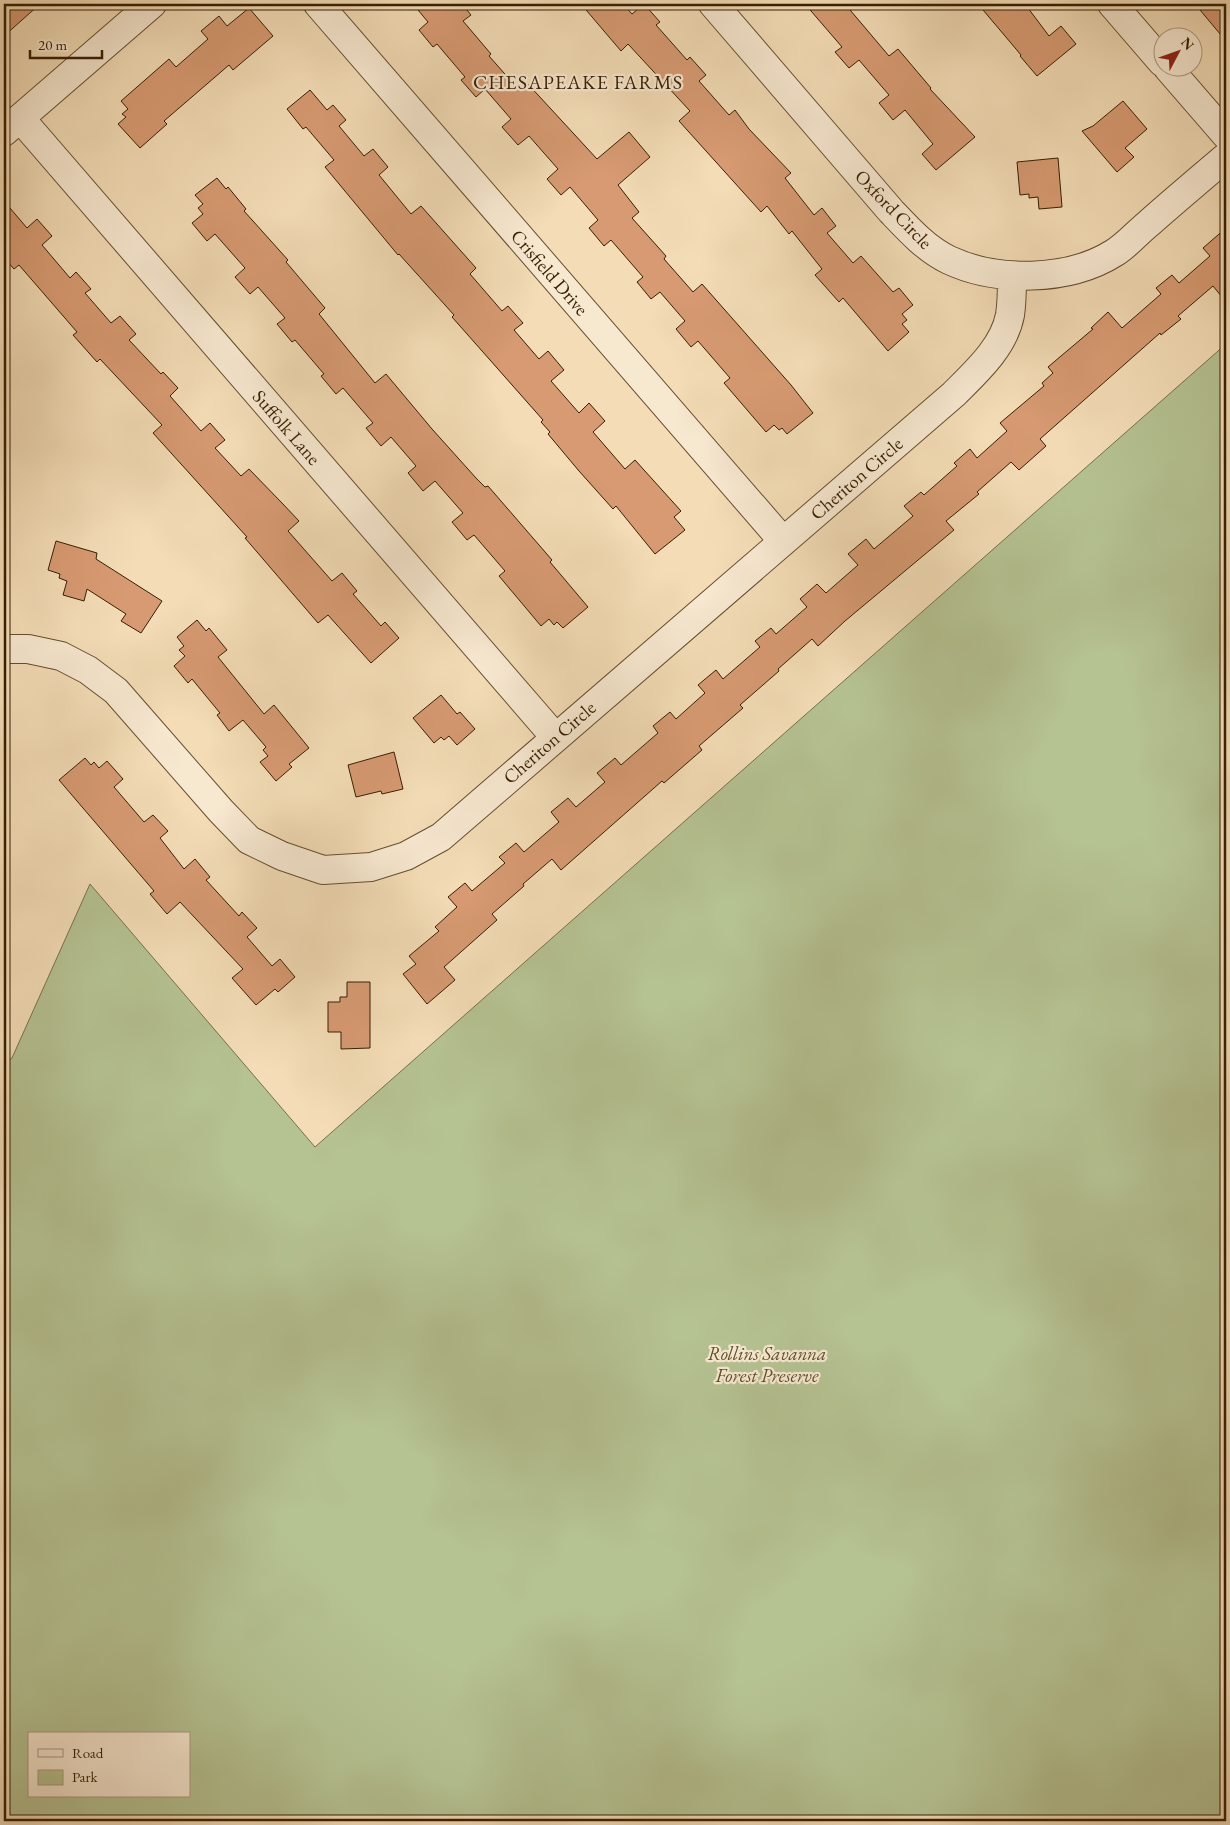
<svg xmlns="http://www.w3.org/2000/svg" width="1230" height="1825" font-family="'EB Garamond',serif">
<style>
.green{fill:#b5c292;stroke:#76704a;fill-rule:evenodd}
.building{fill:#d79a72;stroke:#371f02}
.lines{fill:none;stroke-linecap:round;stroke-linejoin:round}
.street-casing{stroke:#664e2f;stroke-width:30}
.street{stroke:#f7e8d0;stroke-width:28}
.labels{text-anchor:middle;stroke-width:4.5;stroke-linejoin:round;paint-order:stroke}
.street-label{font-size:19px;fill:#371f02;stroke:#f7e8d0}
.park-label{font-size:19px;font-style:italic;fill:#5d502d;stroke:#f7e8d0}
.neighbourhood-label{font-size:20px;letter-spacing:1px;fill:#371f02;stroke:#f7e8d0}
</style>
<rect width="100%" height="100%" fill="#f3dcb6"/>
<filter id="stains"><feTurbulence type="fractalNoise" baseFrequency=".004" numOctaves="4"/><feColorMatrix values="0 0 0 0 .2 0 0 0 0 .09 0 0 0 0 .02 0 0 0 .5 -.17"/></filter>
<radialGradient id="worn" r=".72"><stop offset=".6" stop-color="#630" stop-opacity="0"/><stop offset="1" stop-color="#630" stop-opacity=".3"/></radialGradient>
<path class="green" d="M 1226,344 L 1226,1821 L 4,1821 L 4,1064 L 12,1058 L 90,884 L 315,1147 ZM 29,1734 L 189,1734 L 189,1796 L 29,1796 Z"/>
<path class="building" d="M 4,4 L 40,4 L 4,36 Z
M 413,4 L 462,4 L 471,15 L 463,21 L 491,54 L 489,56 L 519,90 L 527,83 L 597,159 L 629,132 L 650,157 L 618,185 L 639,212 L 632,218 L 666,256 L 664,259 L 693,292 L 702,284 L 791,385 L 813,413 L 787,434 L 782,428 L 779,430 L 774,425 L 766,432 L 724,383 L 730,378 L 698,341 L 691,347 L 676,329 L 685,321 L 660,292 L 651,299 L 637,282 L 643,277 L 611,240 L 604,246 L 589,228 L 598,220 L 570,187 L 561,195 L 547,179 L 558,169 L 529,136 L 518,145 L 502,127 L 511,119 L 485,89 L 476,97 L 461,80 L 465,77 L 437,44 L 433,47 L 419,30 L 428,22 Z
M 581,4 L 623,4 L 632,14 L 644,4 L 660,22 L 656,25 L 687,60 L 690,57 L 706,75 L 699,81 L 729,115 L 735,110 L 749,129 L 791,173 L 785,178 L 814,215 L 822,208 L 836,226 L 827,233 L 853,263 L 861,256 L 893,292 L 899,288 L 913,305 L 902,314 L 907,320 L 902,324 L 909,332 L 888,351 L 843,298 L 839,302 L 815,275 L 822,269 L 792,231 L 789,234 L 767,206 L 761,212 L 679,121 L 690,111 L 628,44 L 621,51 Z
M 805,4 L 845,4 L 889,56 L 898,49 L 931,88 L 930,89 L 975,137 L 936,170 L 922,154 L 933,144 L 905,110 L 893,120 L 879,103 L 889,95 L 859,60 L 849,68 L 835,52 L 842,47 Z
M 978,4 L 1025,4 L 1049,36 L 1061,26 L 1076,44 L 1037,76 L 1020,56 L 1021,55 Z
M 1195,4 L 1226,4 L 1226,41 Z
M 249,8 L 273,36 L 233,70 L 229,65 L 164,121 L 167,124 L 140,148 L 118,124 L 126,117 L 122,114 L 128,109 L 121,101 L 169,59 L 176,67 L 208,39 L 201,31 L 219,16 L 227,26 Z
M 310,90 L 327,110 L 333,105 L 346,120 L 339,126 L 364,156 L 373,149 L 388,167 L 379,175 L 411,214 L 421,206 L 476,268 L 470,274 L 502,311 L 508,306 L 523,323 L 514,330 L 539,359 L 548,351 L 564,370 L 551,381 L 579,413 L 589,403 L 605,421 L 593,432 L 625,469 L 635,460 L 681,511 L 674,517 L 685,530 L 655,554 L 616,506 L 613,509 L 579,471 L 548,434 L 550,432 L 541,422 L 543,420 L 452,317 L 454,315 L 399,254 L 398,255 L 325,167 L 334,160 L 306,127 L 303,129 L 287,109 Z
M 1123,101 L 1147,129 L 1125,148 L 1134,157 L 1117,172 L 1082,131 L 1093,126 Z
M 1058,158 L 1062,207 L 1039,209 L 1038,197 L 1029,198 L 1029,194 L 1020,195 L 1017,162 Z
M 217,178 L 226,189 L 228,187 L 246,209 L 244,211 L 288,260 L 286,262 L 325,308 L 319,314 L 375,383 L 386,374 L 432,429 L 476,478 L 485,487 L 488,486 L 552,560 L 550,562 L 588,607 L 563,628 L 557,622 L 554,625 L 549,619 L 541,626 L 499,576 L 505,571 L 474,535 L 467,540 L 452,522 L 463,513 L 435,481 L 423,491 L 408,473 L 416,466 L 391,437 L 381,446 L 366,428 L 373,423 L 343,388 L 336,394 L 321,376 L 324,374 L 295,340 L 292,342 L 277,324 L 285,318 L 258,287 L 250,294 L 235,277 L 245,268 L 215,234 L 207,241 L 192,223 L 203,214 L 198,208 L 203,204 L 195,195 Z
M 4,201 L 27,228 L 37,219 L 52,236 L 42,245 L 70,278 L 76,272 L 91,289 L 85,293 L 111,323 L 120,316 L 136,334 L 129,340 L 161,374 L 163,372 L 178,388 L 170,396 L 201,431 L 210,423 L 225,440 L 215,448 L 241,476 L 249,469 L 282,503 L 299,521 L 288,531 L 332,581 L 342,573 L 357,591 L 353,594 L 381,626 L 385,622 L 399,638 L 371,663 L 328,615 L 318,623 L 245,538 L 247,537 L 153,433 L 162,425 L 100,359 L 97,362 L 73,335 L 77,332 L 19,265 L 14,269 L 4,258 Z
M 1226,228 L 1226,302 L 1213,286 L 1178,316 L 1181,319 L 1161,335 L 1160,333 L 1040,439 L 1046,446 L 1019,470 L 1011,462 L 977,492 L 979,494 L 946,521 L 954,530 L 845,621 L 818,646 L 812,639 L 778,669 L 779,671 L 740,705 L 743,708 L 699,746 L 702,750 L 664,783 L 662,781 L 561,870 L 552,859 L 523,884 L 524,886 L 492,914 L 497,920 L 444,967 L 455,980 L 427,1004 L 403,974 L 416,964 L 409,956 L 439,931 L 435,927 L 457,907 L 448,897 L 465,883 L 472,891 L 505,863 L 499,857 L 516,843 L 524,852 L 559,822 L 551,812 L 568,798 L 576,807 L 605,782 L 597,773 L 615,758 L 621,765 L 658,733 L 653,726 L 670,712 L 676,719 L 705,693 L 698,685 L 716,670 L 723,679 L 760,647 L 755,641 L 771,628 L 776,634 L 807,607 L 800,599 L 817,584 L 826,593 L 858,565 L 848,554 L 866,539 L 874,549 L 913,516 L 904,506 L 921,492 L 924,495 L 957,466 L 954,463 L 970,449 L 977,458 L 1007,431 L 1000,423 L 1044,386 L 1042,383 L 1053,373 L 1048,367 L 1093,329 L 1091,328 L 1108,312 L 1122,328 L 1161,294 L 1156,288 L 1172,275 L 1179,283 L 1210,256 L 1203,248 Z
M 56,541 L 97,553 L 96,559 L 162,601 L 141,633 L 121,621 L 126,614 L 87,589 L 84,601 L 63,595 L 67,581 L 59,578 L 60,574 L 48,570 Z
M 197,620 L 206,631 L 209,628 L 227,650 L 218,657 L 264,714 L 274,705 L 309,748 L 289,764 L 292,767 L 276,781 L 260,762 L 268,756 L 263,750 L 266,747 L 243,720 L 229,731 L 217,715 L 220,713 L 192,679 L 188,683 L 174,666 L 185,656 L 179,650 L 184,646 L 177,637 Z
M 441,695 L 457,714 L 460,712 L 475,729 L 457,745 L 449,736 L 444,740 L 441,737 L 434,743 L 413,718 Z
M 394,752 L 403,789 L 382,794 L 381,791 L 356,797 L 348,765 Z
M 85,758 L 91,765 L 94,762 L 99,768 L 107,761 L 123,779 L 114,787 L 144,822 L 153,815 L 168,831 L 160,838 L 184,869 L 195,859 L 210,877 L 206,880 L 239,916 L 242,912 L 257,928 L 247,937 L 272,966 L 280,959 L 295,977 L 278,992 L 275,989 L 256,1005 L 232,978 L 243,969 L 180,902 L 167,914 L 150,894 L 154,891 L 59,780 Z
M 347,982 L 370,982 L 370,1048 L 341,1049 L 341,1032 L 328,1032 L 328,1002 L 340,1002 L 340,997 L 347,997 Z"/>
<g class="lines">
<defs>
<path id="street" d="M 318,4 L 783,541
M 713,4 L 891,211 C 908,229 926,249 949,260 C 996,282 1068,282 1114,253 C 1126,246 1137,233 1148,224 C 1174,201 1200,179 1226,157
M 1112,4 L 1162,62
M 1168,68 L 1226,135
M 20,118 L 555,737
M 4,132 L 152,4
M 4,649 L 28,649 L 61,656 L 88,670 L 116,691 L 221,811 L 249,840 L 282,856 L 323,870 L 371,867 L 406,856 L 441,837 L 954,394 C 976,372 1004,347 1010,315 C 1012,302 1012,289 1012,276"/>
</defs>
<use href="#street" class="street-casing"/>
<use href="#street" class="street"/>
</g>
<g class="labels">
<g class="street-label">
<text transform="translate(894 209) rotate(46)" y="7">Oxford Circle</text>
<text transform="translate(550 272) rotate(49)" y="7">Crisfield Drive</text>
<text transform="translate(287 427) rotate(49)" y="7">Suffolk Lane</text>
<text transform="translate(856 478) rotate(-41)" y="7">Cheriton Circle</text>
<text transform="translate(549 742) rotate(-41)" y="7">Cheriton Circle</text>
</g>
<g class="park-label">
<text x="767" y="1360">Rollins Savanna<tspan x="767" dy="22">Forest Preserve</tspan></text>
</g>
<g class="neighbourhood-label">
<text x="578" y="89">CHESAPEAKE FARMS</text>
</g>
</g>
<rect width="1230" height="1825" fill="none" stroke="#f3dcb6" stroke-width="20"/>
<rect x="5" y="5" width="1220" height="1815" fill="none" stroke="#371f02" stroke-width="2.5"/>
<rect x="10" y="10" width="1210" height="1805" fill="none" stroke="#371f02"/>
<rect x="28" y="1732" width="162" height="65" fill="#f7e8d0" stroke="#aa987e"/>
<rect x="38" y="1749" width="25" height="8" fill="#f7e8d0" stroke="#aa987e"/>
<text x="72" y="1758" font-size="15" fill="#371f02">Road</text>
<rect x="38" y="1770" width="25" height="15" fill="#b5c292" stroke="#aa987e"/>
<text x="72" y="1782" font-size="15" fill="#371f02">Park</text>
<g transform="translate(1178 52) rotate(49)"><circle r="24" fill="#f7e8d0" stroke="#aa987e"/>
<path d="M0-4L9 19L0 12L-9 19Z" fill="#8f2418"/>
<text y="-8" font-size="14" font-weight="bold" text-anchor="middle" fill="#371f02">N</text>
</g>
<path d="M30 50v8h72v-8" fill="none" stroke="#371f02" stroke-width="2.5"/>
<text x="38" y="50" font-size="15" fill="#371f02" stroke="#f7e8d0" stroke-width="4" paint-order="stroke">20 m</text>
<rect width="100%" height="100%" filter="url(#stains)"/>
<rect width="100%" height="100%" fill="url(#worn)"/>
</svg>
